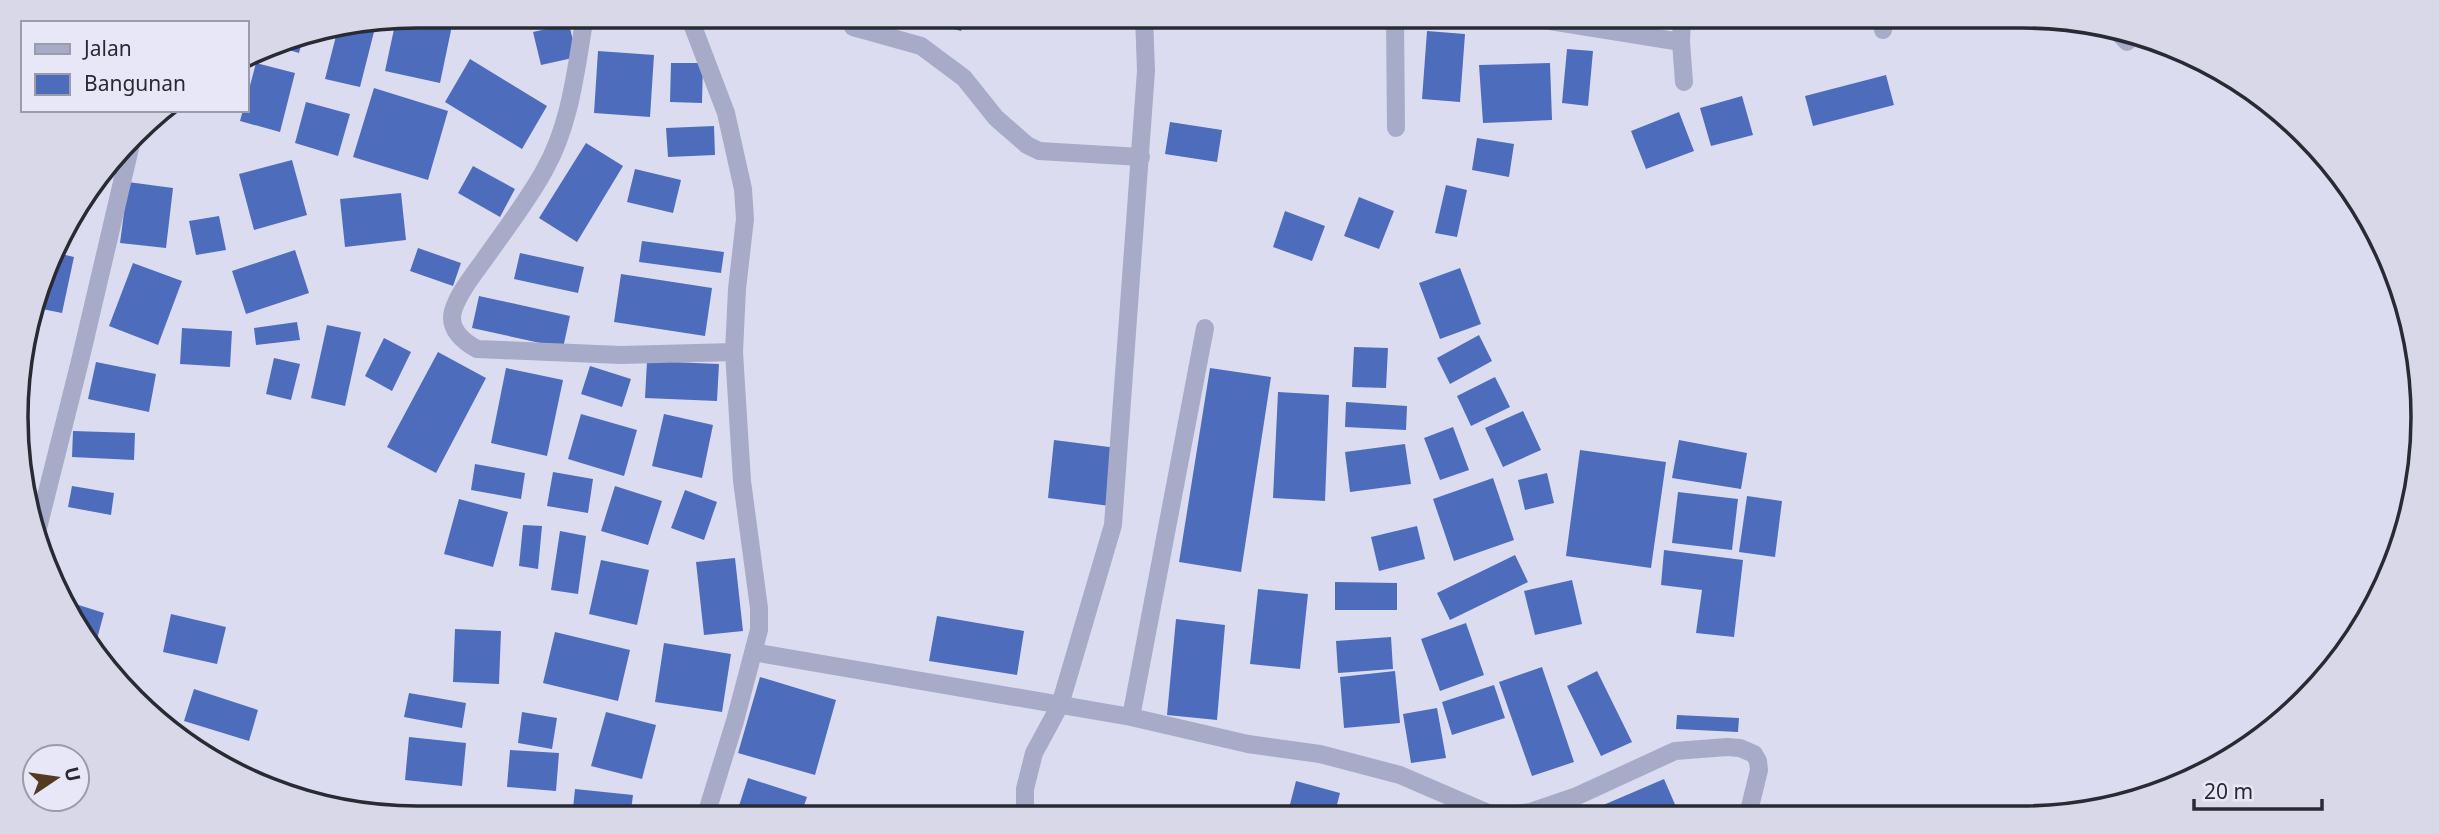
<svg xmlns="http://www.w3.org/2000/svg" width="2439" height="834" font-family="'Noto Sans',sans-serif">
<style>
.building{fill:#4d6dbc}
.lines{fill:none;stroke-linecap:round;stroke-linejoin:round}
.minor{stroke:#a8abc7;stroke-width:18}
.rim{fill:none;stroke:#282b34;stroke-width:3.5}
</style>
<rect width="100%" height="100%" fill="#dcdcf0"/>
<path class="building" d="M 417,16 L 454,16 L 440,83 L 385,71 L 396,20 Z
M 908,16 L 965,16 L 961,31 Z
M 376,24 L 360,87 L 325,79 L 337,32 Z
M 569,24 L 577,57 L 541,65 L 533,32 Z
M 1427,31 L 1465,34 L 1460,102 L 1422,99 Z
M 303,38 L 299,53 L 272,45 L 283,42 Z
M 1567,49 L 1593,51 L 1588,106 L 1562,103 Z
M 598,51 L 654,55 L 650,117 L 594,113 Z
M 470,59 L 547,106 L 522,149 L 445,102 Z
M 256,63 L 295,73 L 280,132 L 240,121 L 243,110 L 247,110 L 247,97 Z
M 671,63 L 703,63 L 702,103 L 670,102 Z
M 1550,63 L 1552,120 L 1483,123 L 1479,65 Z
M 1886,75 L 1894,105 L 1813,126 L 1805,96 Z
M 374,88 L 448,111 L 428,180 L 353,157 Z
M 1742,96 L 1753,135 L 1711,146 L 1700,108 Z
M 306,102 L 350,114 L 338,156 L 295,143 Z
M 1679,112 L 1694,151 L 1646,169 L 1631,131 Z
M 1170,122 L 1222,130 L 1217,162 L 1165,154 Z
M 714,126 L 715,155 L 668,157 L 666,128 Z
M 1477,138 L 1514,144 L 1509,177 L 1472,170 Z
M 586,143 L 623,166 L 577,242 L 539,218 Z
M 292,160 L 307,215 L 254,230 L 239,174 Z
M 473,166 L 515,189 L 500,217 L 458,193 Z
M 635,169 L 681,180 L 673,213 L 627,202 Z
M 128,182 L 173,188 L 166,248 L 120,243 Z
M 1446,185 L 1467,190 L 1457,237 L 1435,233 Z
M 401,193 L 406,240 L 345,247 L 340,199 Z
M 1359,197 L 1394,211 L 1379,249 L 1344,236 Z
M 1285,211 L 1325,226 L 1312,261 L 1273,247 Z
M 219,216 L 226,250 L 196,255 L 189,221 Z
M 642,241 L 724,252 L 721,273 L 639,262 Z
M 418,248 L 461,263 L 453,286 L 410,271 Z
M 295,250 L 309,293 L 246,314 L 232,271 Z
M 53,252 L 74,257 L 62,313 L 37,308 Z
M 520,253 L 584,267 L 578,293 L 514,279 Z
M 133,263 L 182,281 L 158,345 L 109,326 Z
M 1460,268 L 1481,324 L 1440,339 L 1419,283 Z
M 621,274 L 712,288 L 705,336 L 614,322 Z
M 479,296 L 570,316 L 563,348 L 472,328 Z
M 297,322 L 300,340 L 256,345 L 254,328 Z
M 327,325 L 361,332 L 345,406 L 311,398 Z
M 182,328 L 232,331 L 230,367 L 180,364 Z
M 1479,335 L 1492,361 L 1450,384 L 1437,358 Z
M 384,338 L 411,352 L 392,391 L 365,376 Z
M 1354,347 L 1388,348 L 1386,388 L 1352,387 Z
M 438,352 L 486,378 L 436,473 L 387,447 Z
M 274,358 L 300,364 L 291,400 L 266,394 Z
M 647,361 L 719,364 L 717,401 L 645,398 Z
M 96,362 L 156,374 L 149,412 L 88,399 Z
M 590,366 L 631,379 L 622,407 L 581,394 Z
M 506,368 L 563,380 L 547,456 L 491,443 Z
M 1210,368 L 1271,377 L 1241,572 L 1179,562 Z
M 1495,377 L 1510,407 L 1471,426 L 1457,396 Z
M 1278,392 L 1329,395 L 1325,501 L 1273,498 Z
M 1346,402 L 1407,406 L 1406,430 L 1345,427 Z
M 1523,411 L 1541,450 L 1503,467 L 1485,428 Z
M 581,414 L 637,430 L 624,476 L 568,459 Z
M 664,414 L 713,425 L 702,478 L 652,466 Z
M 1453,427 L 1469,470 L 1440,480 L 1424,438 Z
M 73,431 L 135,433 L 134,460 L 72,457 Z
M 1054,440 L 1117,448 L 1110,506 L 1048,498 Z
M 1679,440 L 1747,453 L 1741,489 L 1672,478 Z
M 1405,444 L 1411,484 L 1350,492 L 1345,452 Z
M 1580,450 L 1666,462 L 1651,568 L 1566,556 Z
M 475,464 L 525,473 L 521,499 L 471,490 Z
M 553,472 L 593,479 L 588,513 L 547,506 Z
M 1547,473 L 1554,503 L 1525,510 L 1518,480 Z
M 1493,478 L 1514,540 L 1454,561 L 1433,499 Z
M 72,486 L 114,493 L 111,515 L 68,507 Z
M 615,486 L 662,501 L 648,545 L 601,531 Z
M 685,490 L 717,502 L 704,540 L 671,528 Z
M 1678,492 L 1738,499 L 1732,550 L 1672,543 Z
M 1747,496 L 1782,501 L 1775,557 L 1739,552 Z
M 459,499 L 508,512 L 493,567 L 444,554 Z
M 523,525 L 542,526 L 538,569 L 519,566 Z
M 1417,526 L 1425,559 L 1379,571 L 1371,537 Z
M 560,531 L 586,536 L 578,594 L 551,590 Z
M 1664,550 L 1743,560 L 1734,637 L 1696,633 L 1702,590 L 1661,585 Z
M 1515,555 L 1528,582 L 1450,620 L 1437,593 Z
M 735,558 L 743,631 L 704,635 L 696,562 Z
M 601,560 L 649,570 L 637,625 L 589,614 Z
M 1572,580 L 1582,624 L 1535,635 L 1524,591 Z
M 1335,582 L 1397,583 L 1397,610 L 1335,610 Z
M 1258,589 L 1308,594 L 1300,669 L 1250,664 Z
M 66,601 L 104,613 L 94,650 L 84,640 Z
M 171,614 L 226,627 L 217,664 L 163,652 Z
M 937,616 L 1024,631 L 1017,675 L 929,661 Z
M 1176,619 L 1225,625 L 1217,720 L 1167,715 Z
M 1466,623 L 1484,675 L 1440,691 L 1421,639 Z
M 455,629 L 501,631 L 499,684 L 453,682 Z
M 555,632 L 630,650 L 618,701 L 543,683 Z
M 1391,637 L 1393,669 L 1338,673 L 1336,641 Z
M 664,643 L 731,654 L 722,712 L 655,702 Z
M 1542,667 L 1574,762 L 1532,776 L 1499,682 Z
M 1395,671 L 1400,723 L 1344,728 L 1340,677 Z
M 1597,671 L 1632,742 L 1601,756 L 1567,686 Z
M 760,677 L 836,700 L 815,775 L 738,753 Z
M 1494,685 L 1505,718 L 1452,735 L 1442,702 Z
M 194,689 L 258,710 L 249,741 L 184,721 Z
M 409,693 L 466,703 L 462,728 L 404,717 Z
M 1437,708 L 1446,758 L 1411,763 L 1403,714 Z
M 522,712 L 557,718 L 552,749 L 518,743 Z
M 606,712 L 656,725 L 642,779 L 591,766 Z
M 1677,715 L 1739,718 L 1738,732 L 1676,729 Z
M 409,737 L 466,743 L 462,786 L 405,780 Z
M 510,750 L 559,753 L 556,791 L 507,787 Z
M 748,778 L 807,797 L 800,817 L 735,818 Z
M 1664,779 L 1680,816 L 1605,816 L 1601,806 Z
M 1296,781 L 1340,793 L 1334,816 L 1287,816 Z
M 575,789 L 633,795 L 630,818 L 572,818 Z
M 320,793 L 370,803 L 368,812 L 317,805 Z
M 1220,811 L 1243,815 L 1243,817 L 1219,817 Z"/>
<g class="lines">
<path class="minor" d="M 585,16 C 576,68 571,124 544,171 C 527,202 504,231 484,260 C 473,275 458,294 453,311 C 448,329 464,342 477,349 L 621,355 L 734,352
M 689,16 L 726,113 L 743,189 L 745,219 L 737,289 L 734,352 L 742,481 L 759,608 L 759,630 L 735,721 L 705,818
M 1395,16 L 1396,128
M 1518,16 L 1681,42
M 1682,16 L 1681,42 L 1684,82
M 853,27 L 921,46 L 964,78 L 996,118 L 1027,145 L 1039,151 L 1141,157
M 2114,28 L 2127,42
M 1883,30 L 1884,16
M 36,536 L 80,361 L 131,144
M 753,652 L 1131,717 L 1248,744 L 1320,754 L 1400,775 L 1488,813 L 1511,815 L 1530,812 L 1577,796 L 1675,751 L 1727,747 L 1740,748 L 1754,754 L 1758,761 L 1759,770 L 1748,815
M 1131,717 L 1205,328
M 1025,817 L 1025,789 L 1034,753 L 1060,705 L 1113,525 L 1146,71 L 1144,16"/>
</g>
<path d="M0 0H2439V834H0ZM417 28H2022A389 389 0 0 1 2411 417V417A389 389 0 0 1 2022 806H417A389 389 0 0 1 28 417V417A389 389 0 0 1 417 28Z" fill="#d9d8e8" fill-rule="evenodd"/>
<path class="rim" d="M417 28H2022A389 389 0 0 1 2411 417V417A389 389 0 0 1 2022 806H417A389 389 0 0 1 28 417V417A389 389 0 0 1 417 28Z"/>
<rect x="21" y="21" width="228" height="91" fill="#e8e7f8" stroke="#9b9caa" stroke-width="2"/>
<rect x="35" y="44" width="35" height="10" fill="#a8abc7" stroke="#9b9caa" stroke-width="2"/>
<text x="84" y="56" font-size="21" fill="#282b34">Jalan</text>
<rect x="35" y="74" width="35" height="21" fill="#4d6dbc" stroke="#9b9caa" stroke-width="2"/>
<text x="84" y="91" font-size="21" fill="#282b34">Bangunan</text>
<g transform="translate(56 778) rotate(77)"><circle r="33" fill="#e8e7f8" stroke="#9b9caa" stroke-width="2"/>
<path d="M0-5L12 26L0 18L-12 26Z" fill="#533b21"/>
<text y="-10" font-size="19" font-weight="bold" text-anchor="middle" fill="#282b34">U</text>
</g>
<path d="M2194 799v10h128v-10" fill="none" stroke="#282b34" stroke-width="3.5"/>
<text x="2204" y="799" font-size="21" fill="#282b34" stroke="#e8e7f8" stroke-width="5" paint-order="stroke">20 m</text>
</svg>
